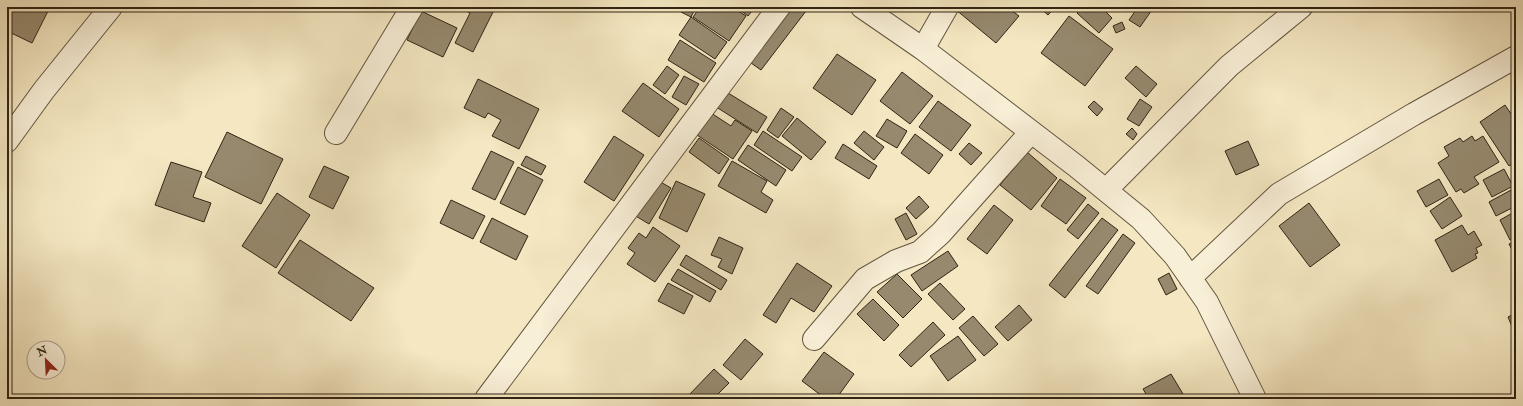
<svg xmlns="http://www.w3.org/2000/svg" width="1523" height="406" font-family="'IM FELL Double Pica',serif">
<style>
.building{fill:#96896e;stroke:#302414}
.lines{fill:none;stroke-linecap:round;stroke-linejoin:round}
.minor-casing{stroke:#61553f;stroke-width:24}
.minor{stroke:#f8efd7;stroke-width:22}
</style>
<rect width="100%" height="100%" fill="#f4e7c1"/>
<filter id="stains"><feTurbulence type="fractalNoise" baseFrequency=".005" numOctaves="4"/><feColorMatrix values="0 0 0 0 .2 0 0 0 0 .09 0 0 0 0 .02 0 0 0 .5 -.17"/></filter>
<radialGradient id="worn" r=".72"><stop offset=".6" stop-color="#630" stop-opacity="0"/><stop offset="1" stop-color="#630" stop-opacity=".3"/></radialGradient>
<path class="building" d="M 7,7 L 50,7 L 32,43 L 7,31 Z
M 466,7 L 495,8 L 473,52 L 455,43 L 470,13 L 464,10 Z
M 683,7 L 696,7 L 691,17 L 681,12 Z
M 700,7 L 732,7 L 746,16 L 729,41 L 693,17 Z
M 736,7 L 755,7 L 748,16 Z
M 782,7 L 801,7 L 806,11 L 761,70 L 744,58 Z
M 956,7 L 1007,7 L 1019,16 L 996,43 L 955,9 Z
M 1039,7 L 1055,7 L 1048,15 Z
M 1083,7 L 1101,7 L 1112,18 L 1099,33 L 1077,13 Z
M 1138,7 L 1154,7 L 1140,27 L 1129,20 Z
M 421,11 L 457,28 L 443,57 L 407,40 Z
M 1069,16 L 1113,49 L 1085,86 L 1041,53 Z
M 691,17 L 727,42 L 715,59 L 679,35 Z
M 1122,22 L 1125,29 L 1116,33 L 1113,26 Z
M 680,40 L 716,63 L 704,82 L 668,60 Z
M 837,54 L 876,80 L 852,115 L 813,88 Z
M 667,66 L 679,75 L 665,94 L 653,85 Z
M 1136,66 L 1157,84 L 1146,97 L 1125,78 Z
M 902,72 L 933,96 L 910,124 L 880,101 Z
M 684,76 L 699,84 L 686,105 L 672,97 Z
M 478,79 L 539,109 L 519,149 L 492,136 L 501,120 L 488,113 L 485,118 L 464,108 Z
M 643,83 L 679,109 L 659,137 L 622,111 Z
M 720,88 L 767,117 L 757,133 L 710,103 Z
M 1140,99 L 1152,107 L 1139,126 L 1127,119 Z
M 938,101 L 971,125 L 951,151 L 919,127 Z
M 1094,101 L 1103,109 L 1097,116 L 1088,107 Z
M 1505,105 L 1516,121 L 1516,161 L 1509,166 L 1480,122 Z
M 702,107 L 731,126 L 735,120 L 752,131 L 733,159 L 688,129 Z
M 781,108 L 794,117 L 778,138 L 767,130 Z
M 797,118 L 826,142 L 811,160 L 782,136 Z
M 887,119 L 907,131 L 897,148 L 876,136 Z
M 1132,128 L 1137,134 L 1133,140 L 1126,134 Z
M 763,131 L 802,157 L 792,171 L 754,145 Z
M 864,131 L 884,147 L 874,160 L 854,143 Z
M 227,132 L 283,159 L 261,204 L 205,177 Z
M 915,134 L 943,155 L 929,174 L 901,153 Z
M 614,136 L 644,155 L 614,201 L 584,182 Z
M 1472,136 L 1475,141 L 1483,136 L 1499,162 L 1474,177 L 1479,184 L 1464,193 L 1461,189 L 1456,192 L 1438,163 L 1449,156 L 1444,147 L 1460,138 L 1463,142 Z
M 699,138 L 729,159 L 719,174 L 689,152 Z
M 1248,141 L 1259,165 L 1236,175 L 1225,151 Z
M 969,143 L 982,153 L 971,165 L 959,154 Z
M 843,144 L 877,166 L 869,179 L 835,158 Z
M 748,145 L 786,170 L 776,186 L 738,160 Z
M 491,151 L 514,162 L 495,200 L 472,189 Z
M 1027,152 L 1057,178 L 1031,210 L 1000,185 Z
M 526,156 L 546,166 L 541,175 L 521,165 Z
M 732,161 L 767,181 L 761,192 L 773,200 L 766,213 L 718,186 Z
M 171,162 L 202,172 L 193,197 L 211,203 L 204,222 L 155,205 Z
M 324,166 L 349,177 L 333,209 L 309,197 Z
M 518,167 L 543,180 L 525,215 L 500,203 Z
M 1504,169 L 1513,186 L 1492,197 L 1483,180 Z
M 650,176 L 671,188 L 649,224 L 629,212 Z
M 1060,179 L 1086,198 L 1066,224 L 1041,206 Z
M 1439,179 L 1448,195 L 1426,207 L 1417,191 Z
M 676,181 L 705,194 L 687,232 L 659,218 Z
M 1511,190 L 1516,201 L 1516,206 L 1496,216 L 1489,202 Z
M 277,193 L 310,215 L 276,268 L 242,246 Z
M 919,196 L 929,207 L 916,219 L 906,208 Z
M 1450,197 L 1462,216 L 1442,229 L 1430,211 Z
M 451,200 L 485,216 L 473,239 L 440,223 Z
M 1309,203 L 1340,245 L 1310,267 L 1279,226 Z
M 1088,204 L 1099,213 L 1078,239 L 1067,230 Z
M 994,205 L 1013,220 L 987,254 L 967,239 Z
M 1516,211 L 1516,238 L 1510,240 L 1500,220 Z
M 906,213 L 917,234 L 906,240 L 895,219 Z
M 492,218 L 528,236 L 516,260 L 480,242 Z
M 1102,218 L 1118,230 L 1065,298 L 1049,285 Z
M 1462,225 L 1468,235 L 1474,231 L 1482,245 L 1476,248 L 1478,253 L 1475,254 L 1477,258 L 1452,272 L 1435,240 Z
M 653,227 L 680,246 L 655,282 L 627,264 L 635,253 L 628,248 L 639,233 L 646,238 Z
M 1123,234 L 1135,243 L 1098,294 L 1086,286 Z
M 719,237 L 743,248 L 732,274 L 718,267 L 722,259 L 711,255 Z
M 300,240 L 374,288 L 351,321 L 278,273 Z
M 1516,241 L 1516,257 L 1509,244 Z
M 948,251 L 958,266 L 922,291 L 911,275 Z
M 686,255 L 727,280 L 721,290 L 680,265 Z
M 797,263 L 832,286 L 814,312 L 791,298 L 776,323 L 763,315 Z
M 678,269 L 716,291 L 710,302 L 671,280 Z
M 1169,273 L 1177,289 L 1166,295 L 1158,279 Z
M 897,274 L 922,299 L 903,318 L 877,292 Z
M 668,283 L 693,296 L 684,314 L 658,301 Z
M 940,283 L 965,309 L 953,320 L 928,294 Z
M 873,299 L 899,325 L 884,341 L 857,314 Z
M 1019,305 L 1032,320 L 1008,341 L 995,327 Z
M 1516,313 L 1516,328 L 1513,329 L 1508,317 Z
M 973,316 L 998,344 L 984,356 L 959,328 Z
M 933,322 L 945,335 L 911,367 L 899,355 Z
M 958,336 L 976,360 L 948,381 L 930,356 Z
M 745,339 L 763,354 L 741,380 L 723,365 Z
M 824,352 L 854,374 L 836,399 L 826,399 L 802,381 Z
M 714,369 L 729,383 L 713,399 L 688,399 L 687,397 Z
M 1171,374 L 1186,399 L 1149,399 L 1143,389 Z"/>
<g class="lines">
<defs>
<path id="minor" d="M 862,7 L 923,49 L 1076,166 L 1141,219 L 1175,256 L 1207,302 L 1255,399
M 923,49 L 947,7
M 336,133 L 412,7
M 7,141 L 44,90 L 111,7
M 1106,190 L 1229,66 L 1301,7
M 1190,278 L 1279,194 L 1414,114 L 1516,57
M 814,339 L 865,279 L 896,261 L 920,252 L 941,233 L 1031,132
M 486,399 L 779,7"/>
</defs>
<use href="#minor" class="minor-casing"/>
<use href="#minor" class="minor"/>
</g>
<rect width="1523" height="406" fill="none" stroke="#f4e7c1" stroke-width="24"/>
<rect x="8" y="8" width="1507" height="390" fill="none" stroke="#302414" stroke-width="2"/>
<rect x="12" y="12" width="1499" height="382" fill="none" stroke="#302414"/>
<g transform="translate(46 360) rotate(336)"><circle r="19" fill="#f8efd7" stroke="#a89e89"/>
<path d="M0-3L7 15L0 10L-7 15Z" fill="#8f2418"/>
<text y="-6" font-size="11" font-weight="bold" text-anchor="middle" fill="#302414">N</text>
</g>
<rect width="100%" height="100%" filter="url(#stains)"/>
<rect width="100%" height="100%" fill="url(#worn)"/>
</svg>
